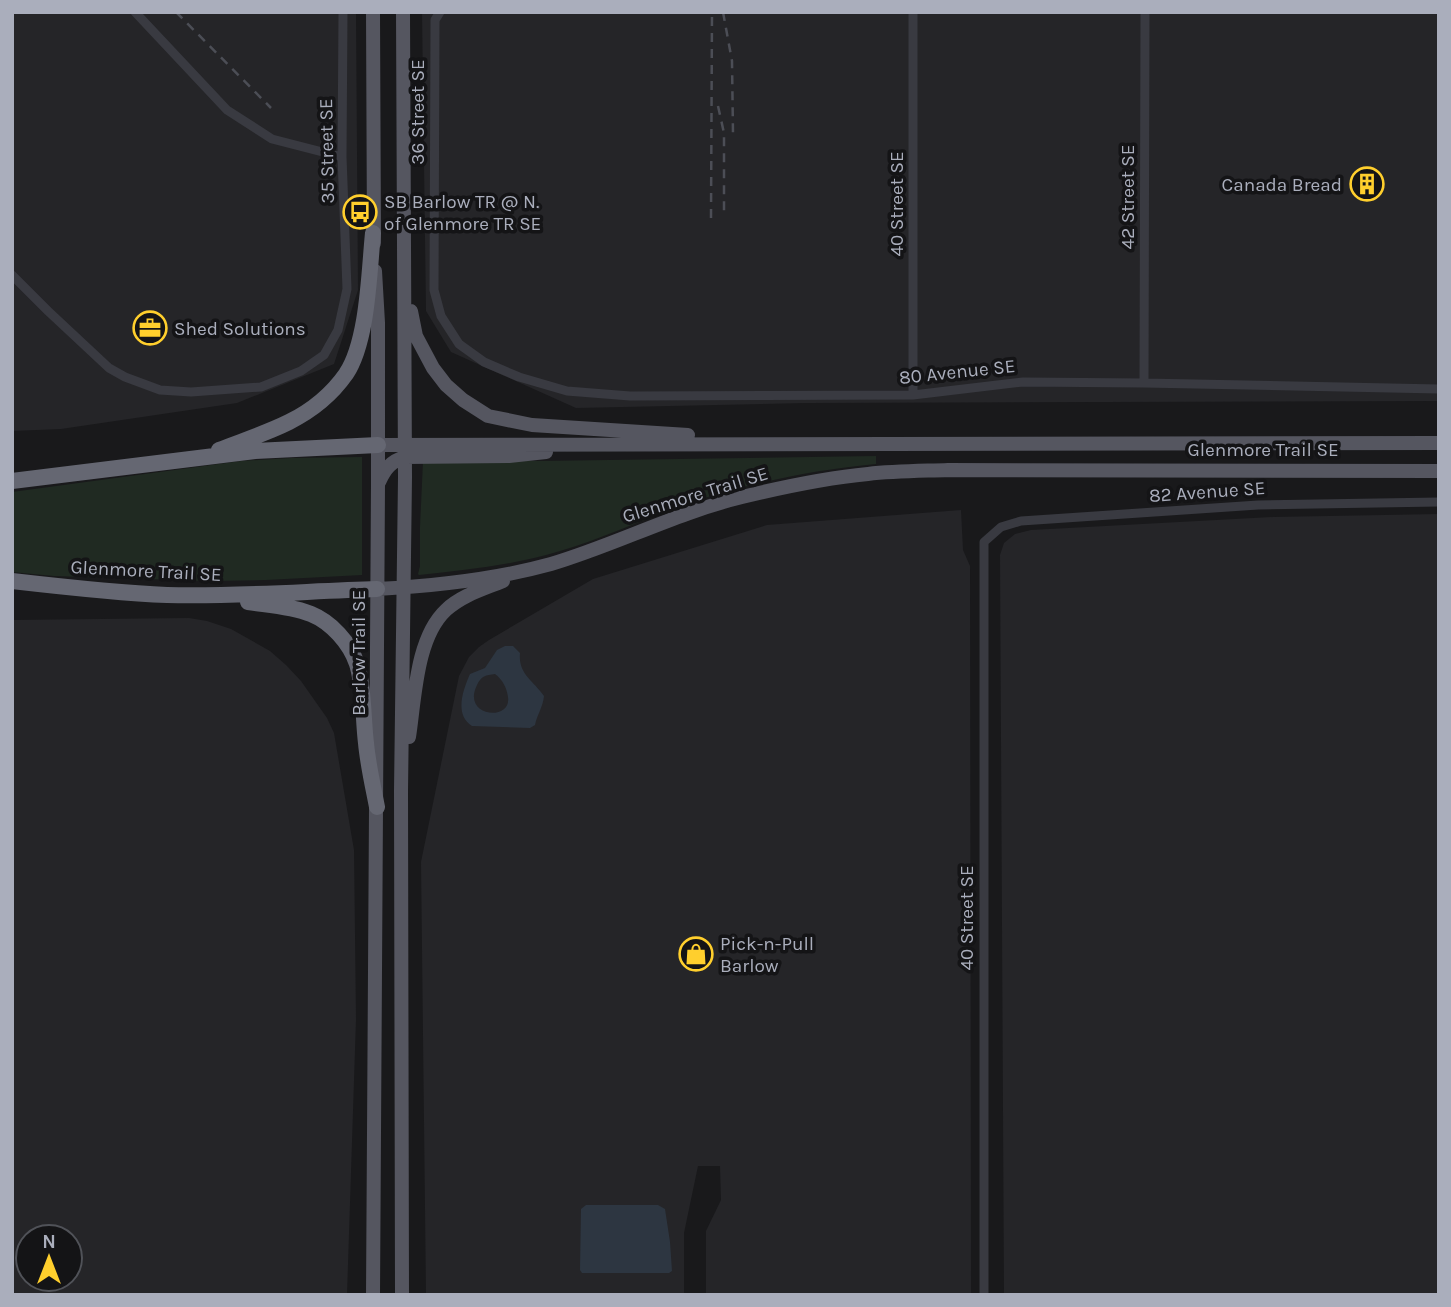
<svg xmlns="http://www.w3.org/2000/svg" width="1451" height="1307" font-family="Karla,sans-serif">
<style>
.built{fill:#252528;fill-rule:evenodd}
.green{fill:#202a22}
.water{fill:#2d3641;fill-rule:evenodd}
.lines{fill:none;stroke-linecap:round;stroke-linejoin:round}
.minor{stroke:#393a41;stroke-width:9}
.primary{stroke:#555660;stroke-width:14}
.motorway{stroke:#656772;stroke-width:16}
.rail{stroke:#4c4e56;stroke-width:2.5;stroke-dasharray:9 7;stroke-linecap:butt}
.labels{text-anchor:middle;stroke-width:7;stroke-linejoin:round;paint-order:stroke}
.street-label{font-size:19px;fill:#aaaebc;stroke:#141416}
.poi-label{font-size:19px;fill:#aaaebc;stroke:#141416;text-anchor:start}
</style>
<rect width="100%" height="100%" fill="#19191b"/>
<path class="built" d="M 12,12 L 356,12 L 358,290 L 334,364 L 237,403 L 61,429 L 12,431 Z
M 422,12 L 1439,12 L 1439,401 L 806,403 L 576,408 L 451,352 L 426,311 Z
M 961,510 L 963,550 L 970,566 L 971,1295 L 706,1295 L 706,1231 L 721,1200 L 720,1166 L 698,1166 L 684,1233 L 684,1295 L 426,1295 L 421,862 L 459,676 L 469,657 L 479,647 L 489,640 L 593,579 L 767,525 Z
M 1439,514 L 1439,1295 L 1004,1295 L 1000,555 L 1004,543 L 1015,534 L 1031,530 L 1273,517 Z
M 189,618 L 207,621 L 231,629 L 270,651 L 286,665 L 301,681 L 327,718 L 334,733 L 354,850 L 356,1019 L 347,1295 L 12,1295 L 12,620 ZM 70,1237 L 70,1279 L 28,1279 L 28,1237 Z"/>
<path class="green" d="M 876,456 L 876,464 C 812,470 750,483 689,503 C 646,518 604,538 560,551 C 514,565 467,570 419,575 L 418,574 L 420,566 L 420,527 L 423,461 L 540,461 Z
M 360,457 L 362,457 L 362,575 L 266,580 L 209,581 L 54,576 L 12,572 L 12,492 L 241,461 L 291,458 Z"/>
<path class="water" d="M 505,646 L 513,646 L 520,653 C 518,674 533,680 544,696 C 543,707 537,715 535,725 L 530,728 L 472,726 C 454,715 463,690 470,674 L 485,668 L 497,650 ZM 495,674 C 502,679 507,688 508,697 C 512,722 461,717 477,685 C 481,676 486,675 495,674 Z
M 586,1205 L 658,1205 L 665,1209 L 670,1242 L 672,1271 L 669,1273 L 582,1273 L 580,1270 L 581,1209 Z"/>
<g class="lines">
<path class="minor" d="M 135,12 L 227,110 L 272,139 L 342,157
M 440,12 L 435,20 L 434,290 L 441,316 L 459,344 L 484,362 L 519,377 L 567,391 L 630,396 L 913,395 L 1023,382 L 1144,383 L 1439,389
M 12,275 L 48,311 L 109,368 L 125,377 L 160,390 L 191,392 L 261,387 L 301,371 L 324,355 L 338,330 L 347,289 L 342,157 L 343,12
M 1144,383 L 1145,12
M 913,395 L 913,12
M 984,1295 L 984,542 L 1001,527 L 1021,521 L 1258,505 L 1439,502"/>
<path class="primary" d="M 373,12 L 374,243
M 411,311 L 416,336 L 433,368 L 446,385 L 463,400 L 488,416 L 532,425 L 688,435
M 378,445 L 1439,443
M 379,482 C 385,469 391,461 405,457 L 509,456 L 546,452
M 377,589 C 433,586 497,579 551,564 C 615,545 676,513 742,497 C 783,487 826,478 868,474 C 894,471 921,471 948,470 L 1439,471
M 409,737 C 415,698 416,638 446,610 C 462,595 484,589 503,581
M 373,1295 L 378,484 L 378,323 L 375,271
M 402,1295 L 401,791 L 405,477 L 403,12"/>
<path class="motorway" d="M 219,450 C 242,441 267,433 289,422 C 311,411 332,394 346,374 C 368,341 369,272 373,233
M 12,481 L 255,451 L 378,445
M 12,581 C 64,587 116,593 167,595 C 237,597 307,591 377,589
M 248,602 C 268,605 291,606 311,614 C 331,622 350,643 357,664 C 364,686 363,719 366,743 C 368,765 373,786 377,807"/>
<path class="rail" d="M 176,12 L 271,108
M 723,12 L 732,61 L 733,134
M 718,106 L 724,133 L 724,217
M 711,218 L 712,12"/>
</g>
<defs>
<symbol id="building-ring" viewBox="-11 -11 22 22"><circle r="9.5" fill="#141416" stroke="#ffcf2d" stroke-width="1.5"/><path d="M-4-6H4V6H1V3H-1V6H-4ZM-2.5-4.3h1.7v1.8h-1.7ZM.8-4.3h1.7v1.8H.8ZM-2.5-1h1.7V.8h-1.7ZM.8-1h1.7V.8H.8Z" fill="#ffcf2d"/></symbol>
<symbol id="bus-ring" viewBox="-11 -11 22 22"><circle r="9.5" fill="#141416" stroke="#ffcf2d" stroke-width="1.5"/><path d="M-5-6H5V4H4V6H2V4H-2V6H-4V4H-5ZM-3.5-4V0h7V-4ZM-3.5 1.2v1.5H-2V1.2ZM2 1.2v1.5H3.5V1.2Z" fill="#ffcf2d"/></symbol>
<symbol id="office-ring" viewBox="-11 -11 22 22"><circle r="9.5" fill="#141416" stroke="#ffcf2d" stroke-width="1.5"/><path d="M-6-3h4V-5.5h4V-3h4V5H-6ZM-1-4.5V-3h2v-1.5ZM-6 0V1H6V0Z" fill="#ffcf2d"/></symbol>
<symbol id="shop-ring" viewBox="-11 -11 22 22"><circle r="9.5" fill="#141416" stroke="#ffcf2d" stroke-width="1.5"/><path d="M-5-2.5h2.3a2.7 3.5 0 0 1 5.4 0H5L5.5 6h-11ZM-1.5-2.5h3a1.5 2.3 0 0 0-3 0Z" fill="#ffcf2d"/></symbol>
</defs>
<g fill-rule="evenodd">
<use href="#building-ring" x="1348" y="165" width="38" height="38"/>
<use href="#bus-ring" x="341" y="193" width="38" height="38"/>
<use href="#office-ring" x="131" y="309" width="38" height="38"/>
<use href="#shop-ring" x="677" y="935" width="38" height="38"/>
</g>
<g class="labels">
<g class="street-label">
<text transform="translate(417 112) rotate(-90)" y="7">36 Street SE</text>
<text transform="translate(326 151) rotate(-91)" y="7">35 Street SE</text>
<text transform="translate(1127 197) rotate(-90)" y="7">42 Street SE</text>
<text transform="translate(896 204) rotate(-90)" y="7">40 Street SE</text>
<text transform="translate(957 371) rotate(-6)" y="7">80 Avenue SE</text>
<text x="1263" y="456">Glenmore Trail SE</text>
<text transform="translate(1207 491) rotate(-4)" y="7">82 Avenue SE</text>
<text transform="translate(695 494) rotate(-17)" y="7">Glenmore Trail SE</text>
<text transform="translate(146 570) rotate(3)" y="7">Glenmore Trail SE</text>
<text transform="translate(358 653) rotate(-90)" y="7">Barlow Trail SE</text>
<text transform="translate(966 918) rotate(-90)" y="7">40 Street SE</text>
</g>
<g class="poi-label">
<text x="1342" y="191" text-anchor="end">Canada Bread</text>
<text x="384" y="208">SB Barlow TR @ N.<tspan x="384" dy="22">of Glenmore TR SE</tspan></text>
<text x="174" y="335">Shed Solutions</text>
<text x="720" y="950">Pick-n-Pull<tspan x="720" dy="22">Barlow</tspan></text>
</g>
</g>
<rect width="1451" height="1307" fill="none" stroke="#aaaebc" stroke-width="28"/>
<g transform="translate(49 1258)"><circle r="33" fill="#141416" stroke="#505258" stroke-width="2"/>
<path d="M0-5L12 26L0 18L-12 26Z" fill="#ffcf2d"/>
<text y="-10" font-size="19" font-weight="bold" text-anchor="middle" fill="#aaaebc">N</text>
</g>
</svg>
